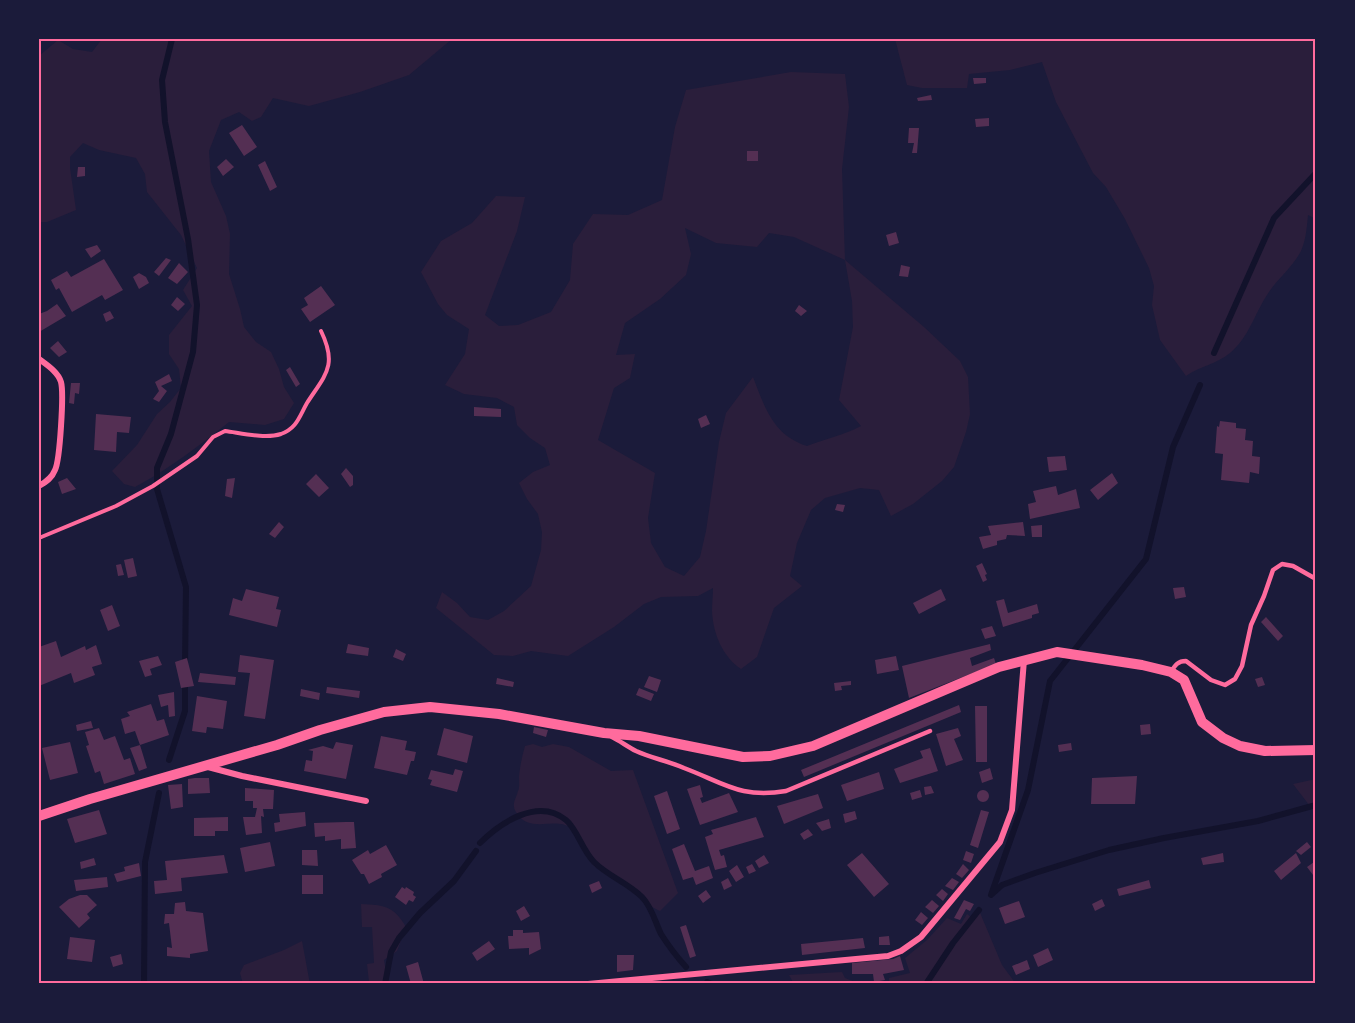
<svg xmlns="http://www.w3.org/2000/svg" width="1355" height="1023" font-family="'Noto Sans',sans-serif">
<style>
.green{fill:#2a1e3b;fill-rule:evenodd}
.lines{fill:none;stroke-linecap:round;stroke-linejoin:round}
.stream{stroke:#12122b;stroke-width:6}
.building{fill:#542f53}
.path{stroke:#ff6b9d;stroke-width:4}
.service{stroke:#ff6b9d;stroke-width:4.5}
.minor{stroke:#ff6b9d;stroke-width:6}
.tertiary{stroke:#ff6b9d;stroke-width:10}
.neatline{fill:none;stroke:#ff6b9d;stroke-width:2}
</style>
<rect width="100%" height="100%" fill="#1b1b3a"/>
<path class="green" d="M 102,39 L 452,39 L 409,75 L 360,92 L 309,106 L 273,98 L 261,117 L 252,121 L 239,112 L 221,120 L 209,151 L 211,182 L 226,216 L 230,234 L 229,274 L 240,309 L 244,327 L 256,342 L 271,352 L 279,369 L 284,387 L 294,403 L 284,419 L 265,425 L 229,422 C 199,446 169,469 135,487 L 124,484 L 112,471 L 137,445 L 157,414 L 170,402 L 181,388 L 179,369 L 169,354 L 169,335 L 192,306 L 183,290 L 197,268 L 181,235 L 147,192 L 145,174 L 136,158 L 99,150 L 83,143 L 70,157 L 70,168 L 76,210 L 47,222 L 39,222 L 39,56 L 58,40 L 73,49 L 92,52 Z
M 895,39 L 1316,39 L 1316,219 L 1308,215 C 1307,226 1306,240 1301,251 C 1292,268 1277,279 1267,295 C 1254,315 1249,337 1230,353 C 1217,364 1200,366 1186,376 L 1160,340 L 1152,305 L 1154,286 L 1149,268 L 1125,219 L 1106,187 L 1093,173 L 1056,102 L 1042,62 L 1010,70 L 969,74 L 967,88 L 922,88 L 907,85 Z
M 791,72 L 845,74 L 849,107 L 842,169 L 845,260 L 924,327 L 960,361 L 968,377 L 970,414 L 966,432 L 954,467 L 942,481 L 913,504 L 891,516 L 879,490 L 860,488 L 825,498 L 811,510 L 797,543 L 790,576 L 802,586 L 774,608 L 757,657 L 741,669 C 723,657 713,634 712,611 C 712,604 713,595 713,588 L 698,596 L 661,597 L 644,604 L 614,627 L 568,656 L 531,651 L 513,656 L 494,655 L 436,608 L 442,592 L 457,603 L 470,617 L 488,620 L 504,611 L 531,586 L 541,550 L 542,532 L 538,514 L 527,499 L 519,483 L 533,472 L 550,465 L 545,448 L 530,438 L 517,425 L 514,407 L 497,398 L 464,394 L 445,385 L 465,354 L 469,329 L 447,315 L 438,304 L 421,272 L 441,241 L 472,223 L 496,196 L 525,197 L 517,231 L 485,315 L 499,326 L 518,325 L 551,312 L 570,280 L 573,244 L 593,214 L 628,215 L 662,200 L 675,127 L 686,90 ZM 685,228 L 716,243 L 757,247 L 769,233 L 794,237 L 845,260 L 852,301 L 853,327 L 839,400 L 861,426 C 844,435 825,439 807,446 C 773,435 765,408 753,377 L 726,413 L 719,442 L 706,531 L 700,557 L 684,576 L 665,567 L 651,543 L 648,518 L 655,473 L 598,440 L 614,388 L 630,378 L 635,354 L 616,355 L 625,323 L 660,299 L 686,275 L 691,254 Z
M 533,744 L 542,747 L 553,744 L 569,747 L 611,771 L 633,770 L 678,893 L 660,911 C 643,904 637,889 622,879 C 612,873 598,873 591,862 C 583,851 585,837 571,828 C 554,816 530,835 516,812 C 511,804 516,799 518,791 C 520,787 519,781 519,777 C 520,766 522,756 525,746 Z
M 1316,779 L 1316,814 L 1293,784 Z
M 361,904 C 384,905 394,906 406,927 L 397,951 L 384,960 L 388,984 L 363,984 L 369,982 L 367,964 L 374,963 L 372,927 L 362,927 Z
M 978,908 L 1002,965 L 1016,984 L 889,984 L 889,978 L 910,973 L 905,958 L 927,940 L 947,918 L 961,924 L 967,914 L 971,917 Z
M 302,941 L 310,984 L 243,984 L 240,973 L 244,965 L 284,950 Z
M 842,972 L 845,978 L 860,984 L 794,984 L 789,975 Z"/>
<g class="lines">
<path class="stream" d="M 172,39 L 162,80 L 165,122 L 188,239 L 197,305 L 193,352 L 171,434 L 157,468 L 157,489 L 186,587 L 185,666
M 1214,353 L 1274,218 L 1316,173
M 169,760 L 185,711 L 185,679
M 480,843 C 500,823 538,797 566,820 C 577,829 582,850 594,862 C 608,876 628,883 642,897 C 652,907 655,922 661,934 C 668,945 677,957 686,967
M 992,894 L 1002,885 L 1035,873 L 1109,850 L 1164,838 L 1258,821 L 1316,805
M 991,895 L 1028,790 L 1050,681 L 1146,559 L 1173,447 L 1200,385
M 707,982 L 712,984
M 144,984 L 145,862 L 159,793
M 385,984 L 391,952 L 399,938 L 420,913 L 454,881 L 476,851
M 926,984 L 953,943 L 979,910"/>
</g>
<path class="building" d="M 973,78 L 986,78 L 986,83 L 974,84 Z
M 931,95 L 932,100 L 918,101 L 917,98 Z
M 989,118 L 989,126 L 976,127 L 975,119 Z
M 242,125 L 257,147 L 244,156 L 229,133 Z
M 909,128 L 919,128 L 917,153 L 912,153 L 914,143 L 908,143 Z
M 747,151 L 758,151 L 758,161 L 747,161 Z
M 226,159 L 234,167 L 223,176 L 217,167 Z
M 265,161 L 277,187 L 270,191 L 258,165 Z
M 78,167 L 85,167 L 85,176 L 77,177 Z
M 896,232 L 899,243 L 889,246 L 886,235 Z
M 97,245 L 101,251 L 91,258 L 85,249 Z
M 166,258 L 171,260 L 159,276 L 154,272 Z
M 104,259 L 123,290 L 105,300 L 102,295 L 72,312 L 59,288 L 56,290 L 51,280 L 67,271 L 71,277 Z
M 179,263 L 188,272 L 177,284 L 168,278 Z
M 901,265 L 910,267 L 908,277 L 899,276 Z
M 139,273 L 146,277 L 149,283 L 139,289 L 133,277 Z
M 321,286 L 335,305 L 310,322 L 301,309 L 308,305 L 304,298 Z
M 177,297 L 185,304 L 178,311 L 171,305 Z
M 57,304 L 66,316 L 39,332 L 39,314 L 47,311 Z
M 799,305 L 807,311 L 801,316 L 795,311 Z
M 110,311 L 114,318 L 106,322 L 103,314 Z
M 58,341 L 67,352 L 59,357 L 50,348 Z
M 290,367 L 300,384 L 296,387 L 286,370 Z
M 169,374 L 172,381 L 161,386 L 167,391 L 159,402 L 153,399 L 159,391 L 155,382 Z
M 71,383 L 80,383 L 79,394 L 75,393 L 74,404 L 69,403 Z
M 474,407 L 501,409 L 501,417 L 474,416 Z
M 96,414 L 131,417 L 129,433 L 117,432 L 116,452 L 94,450 Z
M 706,415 L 710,424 L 701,428 L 698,419 Z
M 1220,421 L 1236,423 L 1236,428 L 1246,429 L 1245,440 L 1253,441 L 1252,456 L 1260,457 L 1259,474 L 1250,472 L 1249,483 L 1221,480 L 1223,454 L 1215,453 L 1217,426 L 1219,427 Z
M 1065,456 L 1067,470 L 1049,472 L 1047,457 Z
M 346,468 L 353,476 L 353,485 L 350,487 L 341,474 Z
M 1112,473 L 1118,483 L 1098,500 L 1090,490 Z
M 316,474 L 329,488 L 319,497 L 306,484 Z
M 67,478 L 76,489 L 62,494 L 58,482 Z
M 235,478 L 232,498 L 225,496 L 227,479 Z
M 1056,486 L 1058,495 L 1076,489 L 1080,508 L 1030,519 L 1028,504 L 1036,502 L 1033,491 Z
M 837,504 L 845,505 L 843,512 L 835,510 Z
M 279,522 L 284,527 L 275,538 L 269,534 Z
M 1023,522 L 1025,536 L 1007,535 L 1006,539 L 997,541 L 997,545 L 983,549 L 979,537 L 991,535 L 988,526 Z
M 1042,525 L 1042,537 L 1032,537 L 1031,526 Z
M 133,558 L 137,576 L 128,578 L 124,560 Z
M 982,563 L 987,574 L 985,575 L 987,580 L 983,582 L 976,566 Z
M 121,564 L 124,575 L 118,576 L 116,565 Z
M 1184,587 L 1186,597 L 1175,599 L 1173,588 Z
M 246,589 L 279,597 L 276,609 L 281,610 L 277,627 L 229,615 L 233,598 L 242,601 Z
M 941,589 L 946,600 L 919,614 L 913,603 Z
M 1004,599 L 1008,613 L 1037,604 L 1039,613 L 1032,615 L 1032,618 L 1003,627 L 996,601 Z
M 112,605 L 120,626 L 108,631 L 100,610 Z
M 1266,617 L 1283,636 L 1278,641 L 1261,622 Z
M 992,626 L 996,636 L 985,639 L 981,629 Z
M 56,641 L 61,657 L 85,646 L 86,650 L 96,645 L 102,664 L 92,667 L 95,675 L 74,683 L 71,673 L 39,686 L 39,647 Z
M 348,644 L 369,648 L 368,656 L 346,653 Z
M 990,644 L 991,650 L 970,658 L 972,666 L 994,658 L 996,664 L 909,698 L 902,666 Z
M 396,649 L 406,654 L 403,661 L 393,657 Z
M 240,655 L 274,660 L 265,719 L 244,716 L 250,673 L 238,672 Z
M 158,656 L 162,665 L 150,669 L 152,675 L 145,677 L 139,661 Z
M 896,656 L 899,670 L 877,674 L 875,660 Z
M 187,658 L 194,686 L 181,688 L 175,662 Z
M 200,673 L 236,677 L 235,685 L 198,682 Z
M 649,676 L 661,680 L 657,692 L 644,687 Z
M 1262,677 L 1265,685 L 1258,687 L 1255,679 Z
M 497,678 L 514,682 L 513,687 L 496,684 Z
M 851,681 L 851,685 L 841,686 L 842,690 L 835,691 L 834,683 Z
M 327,687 L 360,691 L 359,698 L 326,693 Z
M 639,688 L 654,694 L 651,701 L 636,695 Z
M 301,689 L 320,693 L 319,700 L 300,696 Z
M 174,692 L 175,716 L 169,717 L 168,705 L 161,707 L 158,695 Z
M 197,696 L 227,701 L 223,729 L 207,727 L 206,733 L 192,731 Z
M 151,704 L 157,721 L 164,719 L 169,735 L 140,745 L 135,731 L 125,734 L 121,719 L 130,716 L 127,712 Z
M 959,705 L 961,712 L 804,777 L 801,770 Z
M 975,706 L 987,706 L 987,762 L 976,762 Z
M 91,721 L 93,728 L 77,731 L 76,725 Z
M 1150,724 L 1151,734 L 1141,735 L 1140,725 Z
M 534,727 L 548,730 L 546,737 L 533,733 Z
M 99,728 L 104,740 L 115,736 L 124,760 L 130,758 L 135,774 L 104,784 L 100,771 L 95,773 L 86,746 L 89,745 L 85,732 Z
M 444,728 L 473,736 L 467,763 L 437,755 Z
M 958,728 L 961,736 L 954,739 L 963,760 L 946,766 L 936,734 Z
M 381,736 L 407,741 L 405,750 L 416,752 L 414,761 L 411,761 L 407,775 L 374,768 Z
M 70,742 L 78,773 L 50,780 L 42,748 Z
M 336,742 L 353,745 L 346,779 L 304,771 L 306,760 L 312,761 L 313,751 L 308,750 L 323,746 L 333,749 Z
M 1071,743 L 1072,750 L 1059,752 L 1058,745 Z
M 140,745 L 147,768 L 139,771 L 130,748 Z
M 930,748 L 938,771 L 900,783 L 894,769 L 923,758 L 920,751 Z
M 990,768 L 993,779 L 982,783 L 979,772 Z
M 455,769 L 463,771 L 457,792 L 430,785 L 432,780 L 428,779 L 431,770 L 453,775 Z
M 879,772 L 884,789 L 847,801 L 841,785 Z
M 1137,776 L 1135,804 L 1091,804 L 1092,778 Z
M 195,778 L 209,778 L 210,793 L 188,794 L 188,779 Z
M 182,784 L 183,807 L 171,809 L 168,785 Z
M 700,785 L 703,797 L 700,798 L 702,803 L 729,793 L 738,812 L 700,825 L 687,789 Z
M 931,786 L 934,793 L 925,795 L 924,787 Z
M 245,788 L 274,790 L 273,809 L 263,809 L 264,817 L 261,816 L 262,833 L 246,835 L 243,817 L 255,817 L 257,808 L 253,808 L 253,801 L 245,801 Z
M977 796a6 6 0 1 1 12 0a6 6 0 1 1-12 0Z
M 920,790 L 922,797 L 912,800 L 910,793 Z
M 667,791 L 680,829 L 667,834 L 654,796 Z
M 818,794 L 823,808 L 784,824 L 777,806 Z
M 99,810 L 107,834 L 75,843 L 67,819 Z
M 981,810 L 989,812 L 978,848 L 970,845 Z
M 855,811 L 857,819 L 845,823 L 843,814 Z
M 305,812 L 306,826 L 275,832 L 274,823 L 280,822 L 279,814 Z
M 228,817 L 228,831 L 215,831 L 215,836 L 194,836 L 194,818 Z
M 756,817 L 764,837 L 719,850 L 721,856 L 724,855 L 727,867 L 715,870 L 705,837 L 713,834 L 711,830 Z
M 829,819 L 831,828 L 822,831 L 816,823 Z
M 346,822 L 354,822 L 356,848 L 341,849 L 341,839 L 325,841 L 325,836 L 315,837 L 314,823 Z
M 808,829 L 813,835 L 804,840 L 800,834 Z
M 270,842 L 275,866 L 245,872 L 240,848 Z
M 1307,842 L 1311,847 L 1301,855 L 1296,851 Z
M 684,844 L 695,871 L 709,866 L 713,878 L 696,885 L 693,877 L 683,880 L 672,849 Z
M 386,845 L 397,865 L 381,874 L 382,877 L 369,884 L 364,874 L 361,874 L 352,860 L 368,850 L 370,854 Z
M 302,850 L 317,850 L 318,866 L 302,865 Z
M 966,851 L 974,854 L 971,863 L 963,860 Z
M 862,853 L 889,884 L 874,897 L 847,865 Z
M 1223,853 L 1224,862 L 1203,865 L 1201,858 Z
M 1296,853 L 1301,863 L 1281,880 L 1274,871 Z
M 224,855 L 228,873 L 181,878 L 182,891 L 155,894 L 154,881 L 167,880 L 165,861 Z
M 764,855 L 769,863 L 759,868 L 755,861 Z
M 94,858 L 96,865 L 81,869 L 80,862 Z
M 1314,862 L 1316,872 L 1313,875 L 1307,867 Z
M 139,863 L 141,876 L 117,882 L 114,874 L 125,871 L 124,867 Z
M 752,864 L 756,871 L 749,874 L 746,867 Z
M 963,864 L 969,870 L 962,878 L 956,874 Z
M 737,865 L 744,877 L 736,882 L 729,871 Z
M 302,875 L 323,875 L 323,894 L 302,894 Z
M 107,877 L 108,887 L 76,891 L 74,880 Z
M 728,878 L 732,886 L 724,890 L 721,882 Z
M 952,878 L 959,882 L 953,890 L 945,886 Z
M 1149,880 L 1151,888 L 1119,896 L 1117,889 Z
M 599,881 L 602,888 L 592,893 L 589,885 Z
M 402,887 L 405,889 L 406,887 L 414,892 L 413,895 L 416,897 L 413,902 L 409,900 L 406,905 L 395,897 Z
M 942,889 L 948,894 L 943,901 L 936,895 Z
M 706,890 L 711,897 L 703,903 L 698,896 Z
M 80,895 L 87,895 L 97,905 L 87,914 L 90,918 L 79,928 L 59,907 L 69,899 Z
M 1102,899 L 1105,906 L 1095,911 L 1092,904 Z
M 932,900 L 939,906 L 933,913 L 925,907 Z
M 964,900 L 974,904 L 970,911 L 966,909 L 960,920 L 954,918 Z
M 1019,901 L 1025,917 L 1005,924 L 999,908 Z
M 185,902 L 186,911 L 203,913 L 208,951 L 190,954 L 190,958 L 167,956 L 167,947 L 172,948 L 169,923 L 164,924 L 165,914 L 174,914 L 175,903 Z
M 524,906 L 530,916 L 521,921 L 516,911 Z
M 921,912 L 928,918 L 922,925 L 915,920 Z
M 686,925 L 696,956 L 690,958 L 680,927 Z
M 513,930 L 523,930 L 523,933 L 539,932 L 541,949 L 529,955 L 529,948 L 509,949 L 508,936 L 513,936 Z
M 889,936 L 890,945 L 879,945 L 879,937 Z
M 70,937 L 95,940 L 92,962 L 67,959 Z
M 863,938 L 865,948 L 802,955 L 801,944 Z
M 489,941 L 495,949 L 477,961 L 472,953 Z
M 1048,948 L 1053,960 L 1038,967 L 1033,955 Z
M 121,954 L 123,964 L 113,967 L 110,957 Z
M 617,955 L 634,955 L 633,970 L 617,972 Z
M 900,956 L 904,970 L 883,974 L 885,980 L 874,982 L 873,974 L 852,974 L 852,963 L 893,959 Z
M 1027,960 L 1030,969 L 1016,975 L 1012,966 Z
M 418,962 L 424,984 L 411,984 L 406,966 Z"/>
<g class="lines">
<path class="path" d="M 39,538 L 116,506 L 153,486 L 197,456 L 213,437 L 225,431 C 241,433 265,439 281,434 C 297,428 299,417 307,403 C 325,375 338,366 321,331"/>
<path class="service" d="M 1171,672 C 1175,665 1178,661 1186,661 L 1211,680 L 1225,685 L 1235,679 L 1242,666 L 1251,625 L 1264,596 L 1273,570 L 1282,564 L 1293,566 L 1316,579
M 612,737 C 620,741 628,747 636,751 C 651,758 668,761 684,768 C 724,783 741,799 786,791 L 930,731"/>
<path class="minor" d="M 39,359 C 47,365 58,372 61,382 C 64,393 60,460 55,470 C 52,478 46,482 39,486
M 208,767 L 242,776 L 366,801
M 588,984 L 888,956 L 901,951 L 921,937 L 1000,842 L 1012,810 L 1024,660"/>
<path class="tertiary" d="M 39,816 L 90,799 L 277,745 L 320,730 L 384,712 L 430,707 L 499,714 L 604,733 L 639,736 L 743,757 L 770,756 L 813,746 L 999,667 L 1057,652 L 1142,665 L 1171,672 L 1184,680 L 1202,722 L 1223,738 L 1240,746 L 1265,751 L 1316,750"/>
</g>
<rect width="1355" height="1023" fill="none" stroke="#1b1b3a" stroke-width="81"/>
<rect x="40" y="40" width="1274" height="942" class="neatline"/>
</svg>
